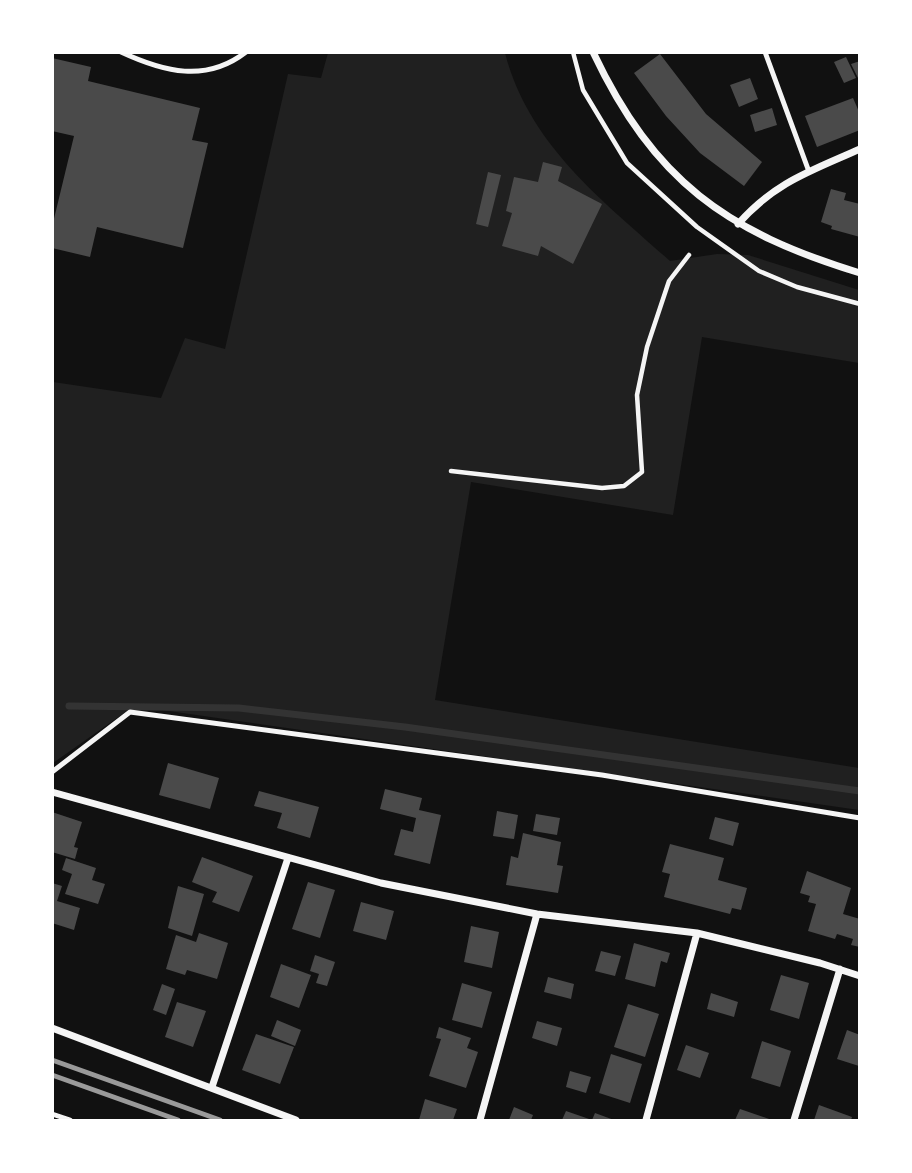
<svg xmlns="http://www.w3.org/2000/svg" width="912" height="1173" font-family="'Titillium Web',sans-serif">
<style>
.green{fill:#202020}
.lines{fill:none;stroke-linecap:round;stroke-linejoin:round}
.stream{stroke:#333;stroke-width:7}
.building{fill:#4a4a4a}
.path{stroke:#f5f5f5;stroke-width:4.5}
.service{stroke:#f5f5f5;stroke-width:5}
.minor{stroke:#f5f5f5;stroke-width:7}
.rail{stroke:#9a9a9a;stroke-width:5}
</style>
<rect width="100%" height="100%" fill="#111"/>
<path class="green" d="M 328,53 L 505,53 C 529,145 602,200 670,261 L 717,254 L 748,255 L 859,290 L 859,363 L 702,337 L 673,515 L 471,482 L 435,700 L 859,768 L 859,810 L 134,706 L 53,763 L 53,382 L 161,398 L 185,338 L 225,349 L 288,74 L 321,78 Z"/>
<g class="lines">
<path class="stream" d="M 69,706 L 239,708 L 405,727 L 860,791"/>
</g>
<path class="building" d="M 660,54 L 706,114 L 762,162 L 744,186 L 700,153 L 666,116 L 634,73 Z
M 846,57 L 856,78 L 844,83 L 834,62 Z
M 52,58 L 91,67 L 88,81 L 200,108 L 192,140 L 208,143 L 183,248 L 97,227 L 90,257 L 52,248 L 52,227 L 74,136 L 52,131 Z
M 860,61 L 860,82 L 851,64 Z
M 750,78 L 758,99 L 739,107 L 730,85 Z
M 853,98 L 860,114 L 860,130 L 817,147 L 805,116 Z
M 772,108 L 777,125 L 755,132 L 750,115 Z
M 543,162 L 562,167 L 558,181 L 602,204 L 573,264 L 541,246 L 538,256 L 502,246 L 512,213 L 506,211 L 514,177 L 538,182 Z
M 488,172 L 501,175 L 488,227 L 476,224 Z
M 831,189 L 846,193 L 844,200 L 860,204 L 860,237 L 831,229 L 832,226 L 821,222 Z
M 168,763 L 219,778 L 210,809 L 159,795 Z
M 385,789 L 422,798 L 419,810 L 441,815 L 430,864 L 394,855 L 401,829 L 413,832 L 416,818 L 380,809 Z
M 259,791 L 319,807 L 310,838 L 277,828 L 282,813 L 254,806 Z
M 497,811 L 518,815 L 514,839 L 493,836 Z
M 52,812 L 82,822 L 74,847 L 78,848 L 75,859 L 52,852 Z
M 536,814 L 560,818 L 557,835 L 533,831 Z
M 715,817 L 739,823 L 733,846 L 709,839 Z
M 523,833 L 561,842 L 557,865 L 563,866 L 558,893 L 506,885 L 511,856 L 518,858 Z
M 670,844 L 724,858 L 718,880 L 747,888 L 741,910 L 732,908 L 730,914 L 664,897 L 670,874 L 662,872 Z
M 202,857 L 253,876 L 239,912 L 212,902 L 217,892 L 192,882 Z
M 66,858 L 96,868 L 92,880 L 105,884 L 98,904 L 65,894 L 72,874 L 62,870 Z
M 807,871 L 851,888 L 843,914 L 860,919 L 860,947 L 851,945 L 853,939 L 837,934 L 835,939 L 808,931 L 816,904 L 808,902 L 810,896 L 800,893 Z
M 308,882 L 335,890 L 320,938 L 292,929 Z
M 52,883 L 62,886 L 57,901 L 80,908 L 74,930 L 52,923 Z
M 178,886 L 204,894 L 192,936 L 168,928 Z
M 361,902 L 394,911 L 386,940 L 353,931 Z
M 471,926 L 499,932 L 492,968 L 464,962 Z
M 199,933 L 228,943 L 217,979 L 187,970 L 185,975 L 166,969 L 176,935 L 196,942 Z
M 634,943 L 670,953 L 667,963 L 661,961 L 655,987 L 625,979 Z
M 601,951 L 621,956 L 615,976 L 595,971 Z
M 315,955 L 335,962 L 327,986 L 316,983 L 319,974 L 310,971 Z
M 281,964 L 311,975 L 299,1008 L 270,997 Z
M 781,975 L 809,983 L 799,1019 L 770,1010 Z
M 548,977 L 574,984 L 571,999 L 544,992 Z
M 462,983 L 492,992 L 482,1028 L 452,1020 Z
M 162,984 L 175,989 L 166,1015 L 153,1010 Z
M 711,993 L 738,1002 L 734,1017 L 707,1009 Z
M 177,1002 L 206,1011 L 193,1047 L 165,1037 Z
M 628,1004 L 659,1014 L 645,1057 L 614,1047 Z
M 277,1020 L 301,1030 L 295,1046 L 271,1036 Z
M 537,1021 L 562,1028 L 557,1046 L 532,1038 Z
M 439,1027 L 471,1038 L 467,1048 L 478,1052 L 466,1088 L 429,1076 L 441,1039 L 436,1038 Z
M 847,1030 L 860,1035 L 859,1066 L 837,1059 Z
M 256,1034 L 294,1047 L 280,1084 L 242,1070 Z
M 762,1041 L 791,1051 L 780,1087 L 751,1078 Z
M 686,1045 L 709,1053 L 700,1078 L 677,1070 Z
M 611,1054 L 642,1064 L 630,1103 L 599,1093 Z
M 570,1071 L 591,1077 L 586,1093 L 566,1087 Z
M 425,1099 L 457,1109 L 453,1120 L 419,1120 Z
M 819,1105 L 852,1117 L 851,1120 L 814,1120 Z
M 514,1107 L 533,1115 L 531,1120 L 509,1120 Z
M 740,1109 L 772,1120 L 735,1120 Z
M 566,1111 L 592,1120 L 595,1113 L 614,1120 L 562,1120 Z"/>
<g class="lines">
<path class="path" d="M 573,52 L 583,90 L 627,163 L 697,227 L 759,271 L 797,287 L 860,304
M 451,471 L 602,488 L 624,486 L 642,472 L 637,395 L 647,347 L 669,281 L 689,255"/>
<path class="service" d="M 121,52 C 164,72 206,83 246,52
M 765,52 L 808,169
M 52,772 L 130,712 L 602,775 L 860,818
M 52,1114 L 70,1120"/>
<path class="minor" d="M 593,52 C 654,181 726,232 860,273
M 738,224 C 775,182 811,171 860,149
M 52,792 L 381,883 L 537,914 L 697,933 L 820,963 L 860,976
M 52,1028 L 296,1120
M 212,1087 L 288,858
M 480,1120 L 537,914
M 646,1120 L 697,933
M 794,1120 L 840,969"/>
<path class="rail" d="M 52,1060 L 220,1120
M 52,1075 L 178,1120"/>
</g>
<rect width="912" height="1173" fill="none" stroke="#ffffff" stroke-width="108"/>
</svg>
